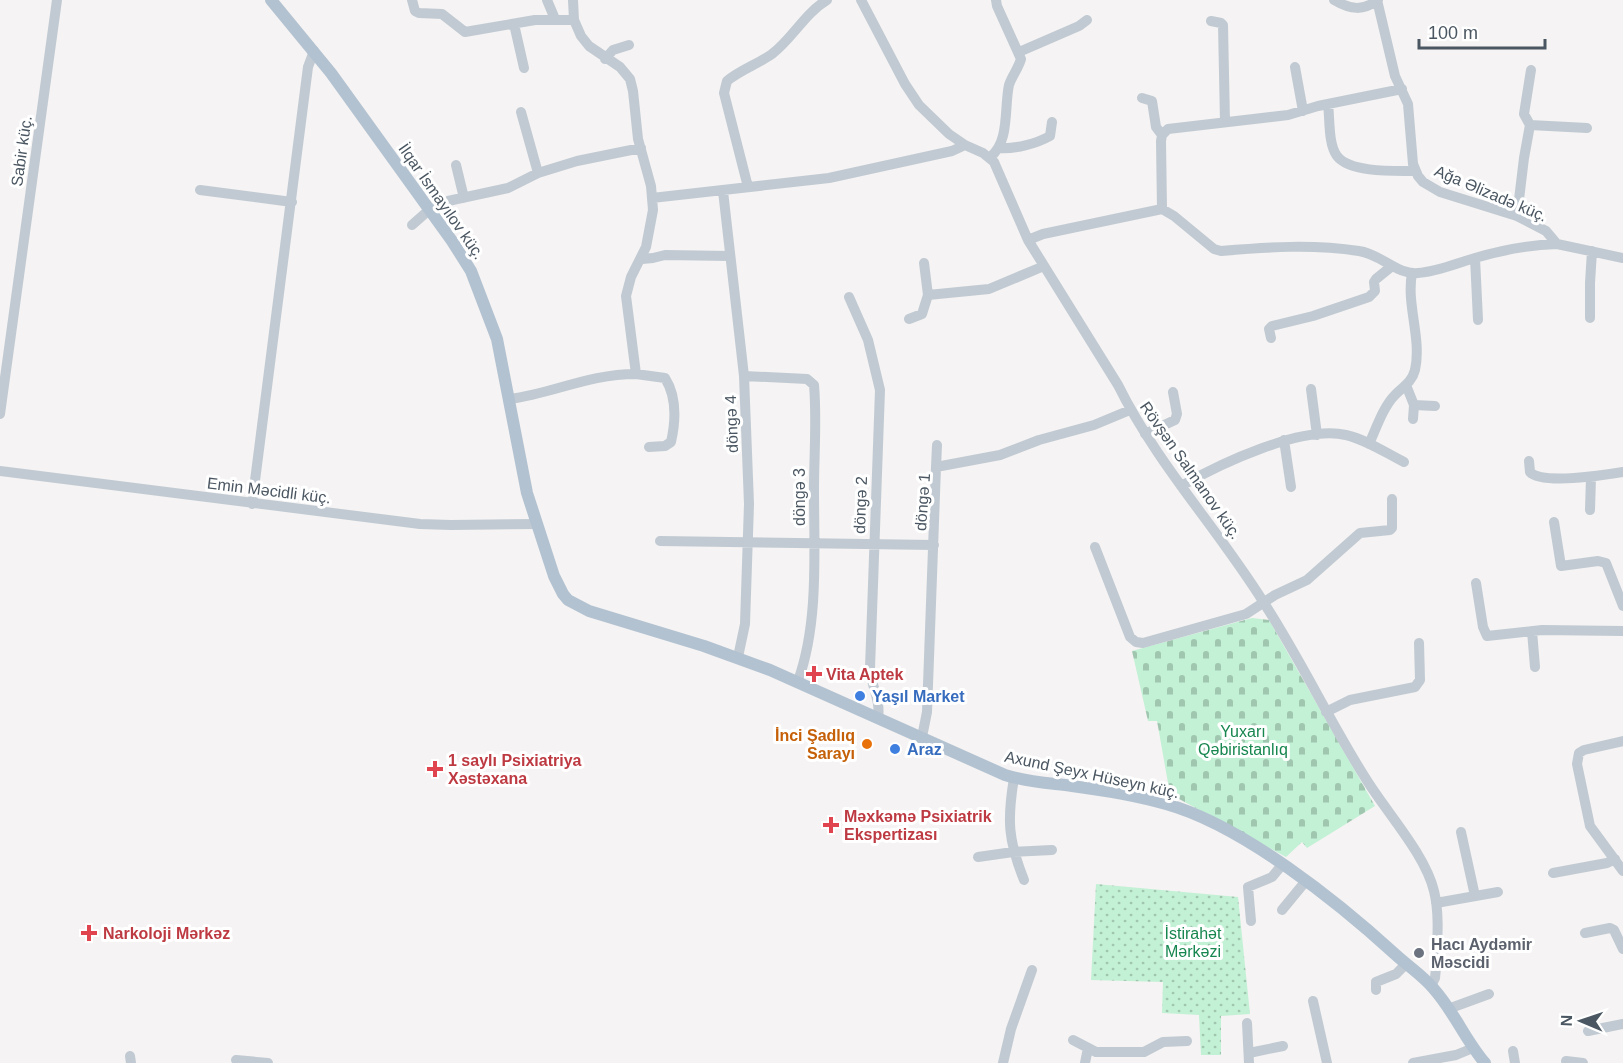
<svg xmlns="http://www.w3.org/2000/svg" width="1623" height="1063" font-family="Helvetica,sans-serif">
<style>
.cemetery{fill:url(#cemetery-stones)}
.park{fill:url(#park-dots)}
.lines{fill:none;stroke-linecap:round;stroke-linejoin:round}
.minor{stroke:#c1cad2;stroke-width:10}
.major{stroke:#b3c2d1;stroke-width:12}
.health-dot{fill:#e0444e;stroke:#fff;stroke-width:2}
.shop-dot{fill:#3f7fe0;stroke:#fff;stroke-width:2}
.food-dot{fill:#e8710a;stroke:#fff;stroke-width:2}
.worship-dot{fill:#6b7280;stroke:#fff;stroke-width:2}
.labels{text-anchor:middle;stroke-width:6;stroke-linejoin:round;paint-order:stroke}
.street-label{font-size:16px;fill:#4a5661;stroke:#fff}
.health-label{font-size:16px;font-weight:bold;fill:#be3a42;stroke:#fff;text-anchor:start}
.shop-label{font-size:16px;font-weight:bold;fill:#366cbe;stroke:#fff;text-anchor:start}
.park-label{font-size:16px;fill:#17864f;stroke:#fff}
.food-label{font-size:16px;font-weight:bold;fill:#c56008;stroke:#fff;text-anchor:end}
.worship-label{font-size:16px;font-weight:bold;fill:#5b616d;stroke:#fff;text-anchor:start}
</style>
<defs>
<pattern id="cemetery-stones" width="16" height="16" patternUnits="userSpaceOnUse" patternTransform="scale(1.5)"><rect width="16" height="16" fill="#c3f1d5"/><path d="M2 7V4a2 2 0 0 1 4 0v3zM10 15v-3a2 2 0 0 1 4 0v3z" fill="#a0c6b0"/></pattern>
<pattern id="park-dots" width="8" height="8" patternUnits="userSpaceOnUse" patternTransform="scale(1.5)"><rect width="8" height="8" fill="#c3f1d5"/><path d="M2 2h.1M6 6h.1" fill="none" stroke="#a0c6b0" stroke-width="1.8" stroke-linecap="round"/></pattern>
</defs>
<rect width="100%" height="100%" fill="#f5f3f3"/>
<path class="cemetery" d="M 1252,618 L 1269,620 L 1375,806 L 1307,848 L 1302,842 L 1286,857 L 1170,794 L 1157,721 L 1148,721 L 1132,651 Z"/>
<path class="park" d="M 1096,884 L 1238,897 L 1250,1014 L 1221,1016 L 1221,1055 L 1201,1055 L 1199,1015 L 1162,1013 L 1163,982 L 1091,980 Z"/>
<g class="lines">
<path class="minor" d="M 412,0 L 415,11 L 419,13 L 442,14 L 465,32 L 535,20 L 574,20
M 547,0 L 555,19
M 861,0 L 905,84 L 919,105 L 949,134 L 965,145 L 983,153 L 994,162 L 1028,240 L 1118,385 C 1157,464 1218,529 1264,603 C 1301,660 1330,722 1366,779 C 1387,813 1425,854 1434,891 C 1440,915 1437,943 1436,968 L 1435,978 L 1431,986
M 1334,0 C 1351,10 1363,11 1378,0
M 1377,0 L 1395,76 L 1408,104 L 1413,164 L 1418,176 L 1423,182 L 1440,192 L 1517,216 L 1546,231 L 1557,244 L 1623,258
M 1211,21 L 1221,23 L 1223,25 L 1225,122
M 514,24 L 524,68
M 1019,52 L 1079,26 L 1087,20
M 605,59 L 613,50 L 629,45
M 1295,67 L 1303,111
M 1142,98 L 1152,101 L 1156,127 L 1162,135
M 1328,104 C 1330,119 1328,144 1337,156 C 1350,173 1395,171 1415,171
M 521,112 L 538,173
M 1530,125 L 1587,128
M 999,148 C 1015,149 1036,144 1050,136 L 1052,122
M 990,157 C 1010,143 1004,107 1009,85 C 1012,76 1018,69 1021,59 L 997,6 L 996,0
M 456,165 L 464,198
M 748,187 L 724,93 L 727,81 C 740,70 758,64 772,54 C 793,38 804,14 827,0
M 200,190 L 292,202
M 723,191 L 744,376 L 749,504 L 745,624 L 738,657
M 652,198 L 829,178 L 952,151 L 965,145
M 1162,209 L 1161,141 L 1162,135 L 1168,129 L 1288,115 L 1318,106 L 1402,89
M 1517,216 L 1524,158 L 1530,125 L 1524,114 L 1531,70
M 412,225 L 429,210 L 448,201 L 508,188 L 538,173 L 577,161 L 641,148
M 1028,240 L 1043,234 L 1162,209 L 1174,216 L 1214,249 L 1221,251 C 1268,247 1312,244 1359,251 C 1381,254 1397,275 1418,273 C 1437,272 1457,263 1475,258 C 1502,250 1529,245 1557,244
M 1475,258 L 1478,320
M 642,259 L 653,258 L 665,255 L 729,256
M 924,263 L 928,295
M 849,297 L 868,340 L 880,390 L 870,668 C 871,686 881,700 878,718
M 1590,318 L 1590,283 L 1592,251
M 909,319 L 922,314 L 928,295 L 989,289 L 1044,266
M 1271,338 L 1269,329 L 1272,326 L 1313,316 L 1369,297 L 1375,291 L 1374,282 L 1376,279 L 1392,266
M 636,374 L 665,378 C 677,397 676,420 671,442 L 665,446 L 649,447
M 744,376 L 807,379 L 814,385 C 817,419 814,455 814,490 C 814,551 819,623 798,681
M 1406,385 L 1414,405 L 1435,406
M 1311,389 L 1317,435
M 510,399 C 554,393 589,374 636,374 L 626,296 L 631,277 L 646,247 L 653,210 L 651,186 L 638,139 L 633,91 L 630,79 L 620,67 L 589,46 L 581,36 L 574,20 L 573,0
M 0,414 L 57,0
M 1413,419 L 1414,405
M 1145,434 L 1175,420 L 1177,414 L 1173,392
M 1284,440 L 1291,487
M 1369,444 C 1376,429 1383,407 1395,395 C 1403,387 1412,382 1415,370 C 1422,338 1406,305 1412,273
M 1529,461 L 1530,472 C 1542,485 1605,475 1623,472
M 936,467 L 937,445
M 0,471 L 420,524 L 451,525 L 536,524
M 1181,486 C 1220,464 1301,425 1346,435 C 1367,440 1386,453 1404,462
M 252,504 L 308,67 L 314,51
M 1590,510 L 1591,477
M 1554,522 L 1561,566 L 1598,561 L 1606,563 L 1623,606
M 660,541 L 934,545
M 1095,547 L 1130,637 L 1136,642 L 1143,643 L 1246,614 L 1275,595 L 1307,580 L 1360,533 L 1390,530 L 1392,528 L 1392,499
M 1476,583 L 1483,627 L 1487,636 L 1542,630 L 1623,631
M 1532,631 L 1535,667
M 1326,712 L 1350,700 L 1415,687 L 1420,680 L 1419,643
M 922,737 L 927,712 L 936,467 L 1000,455 L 1039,440 L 1094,425 L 1130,410
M 1623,741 L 1584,750 L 1579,753 L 1577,764 L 1590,826 L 1623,871
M 1014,778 C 1007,820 1008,840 1024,880
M 1461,832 L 1475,896
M 978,857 L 1013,852 L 1052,850
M 1553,873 L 1607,863 L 1615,859
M 1436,903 L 1498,892
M 1282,910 L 1305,882
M 1251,921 L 1248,887 L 1272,877 L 1282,865
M 1585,933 L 1610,928 L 1614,930 L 1623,949
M 1376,990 L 1376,982 L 1396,974 L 1406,964
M 1313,1001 L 1327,1063
M 1448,1009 L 1489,994
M 1247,1023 L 1249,1063
M 1588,1031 L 1623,1024
M 1073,1040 L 1096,1052 L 1144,1052 L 1163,1042 L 1187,1041
M 1513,1051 L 1515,1063
M 1249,1053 L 1283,1046
M 130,1056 L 131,1063
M 236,1060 L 268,1063
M 1566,1061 L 1583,1063
M 1003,1063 L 1011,1029 L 1032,970
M 1085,1063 L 1088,1048
M 1413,1063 L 1456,1055 L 1473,1048"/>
<path class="major" d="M 271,0 L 331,73 L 452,241 L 471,271 L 497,339 L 527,493 L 554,576 L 563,594 L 568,600 L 589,611 L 704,646 L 770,670 L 1005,775 C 1027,782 1049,783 1072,786 C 1103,790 1135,795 1166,804 C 1242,825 1338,902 1396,955 C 1408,966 1423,976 1433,988 C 1454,1011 1465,1040 1485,1063"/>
</g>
<g class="health-dot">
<path d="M811 665h6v6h6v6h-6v6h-6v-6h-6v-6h6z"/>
<path d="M432 760h6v6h6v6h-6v6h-6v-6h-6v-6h6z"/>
<path d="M828 816h6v6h6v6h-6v6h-6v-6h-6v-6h6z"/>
<path d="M86 924h6v6h6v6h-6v6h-6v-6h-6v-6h6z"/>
</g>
<g class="shop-dot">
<circle cx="860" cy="696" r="6"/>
<circle cx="895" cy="749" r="6"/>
</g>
<circle class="food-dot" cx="867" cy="744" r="6"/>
<circle class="worship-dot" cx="1419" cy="953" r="6"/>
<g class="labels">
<g class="street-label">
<text transform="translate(21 151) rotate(-82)" y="6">Sabir küç.</text>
<text transform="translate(1491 193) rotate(23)" y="6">Ağa Əlizadə küç.</text>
<text transform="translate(442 201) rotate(55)" y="6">İlqar İsmayılov küç.</text>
<text transform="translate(731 424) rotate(-92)" y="6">döngə 4</text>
<text transform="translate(1191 470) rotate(55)" y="6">Rövşən Salmanov küç.</text>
<text transform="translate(269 490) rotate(7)" y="6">Emin Məcidli küç.</text>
<text transform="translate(799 497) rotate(-90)" y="6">döngə 3</text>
<text transform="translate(922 502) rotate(-86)" y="6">döngə 1</text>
<text transform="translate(860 505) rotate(-88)" y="6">döngə 2</text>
<text transform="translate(1092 774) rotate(12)" y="6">Axund Şeyx Hüseyn küç.</text>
</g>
<g class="health-label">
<text x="826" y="680">Vita Aptek</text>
<text x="448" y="766">1 saylı Psixiatriya<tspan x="448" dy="18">Xəstəxana</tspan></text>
<text x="844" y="822">Məxkəmə Psixiatrik<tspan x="844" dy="18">Ekspertizası</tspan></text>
<text x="103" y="939">Narkoloji Mərkəz</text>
</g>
<g class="shop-label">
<text x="872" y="702">Yaşıl Market</text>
<text x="907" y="755">Araz</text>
</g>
<g class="park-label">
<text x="1243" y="737">Yuxarı<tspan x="1243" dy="18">Qəbiristanlıq</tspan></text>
<text x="1193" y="939">İstirahət<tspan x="1193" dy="18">Mərkəzi</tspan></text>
</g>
<g class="food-label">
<text x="855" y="741">İnci Şadlıq<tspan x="855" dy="18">Sarayı</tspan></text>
</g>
<g class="worship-label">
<text x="1431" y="950">Hacı Aydəmir<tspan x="1431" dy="18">Məscidi</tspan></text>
</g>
</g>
<g transform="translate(1581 1021) rotate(272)" stroke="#ffffff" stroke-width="4.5" paint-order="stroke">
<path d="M0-4.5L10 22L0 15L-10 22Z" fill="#4a5661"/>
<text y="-9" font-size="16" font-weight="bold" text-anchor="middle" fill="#4a5661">N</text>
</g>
<path d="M1419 39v9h126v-9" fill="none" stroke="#4a5661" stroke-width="3"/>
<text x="1428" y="39" font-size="18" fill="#4a5661" stroke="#ffffff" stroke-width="4.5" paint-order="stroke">100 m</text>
</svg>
